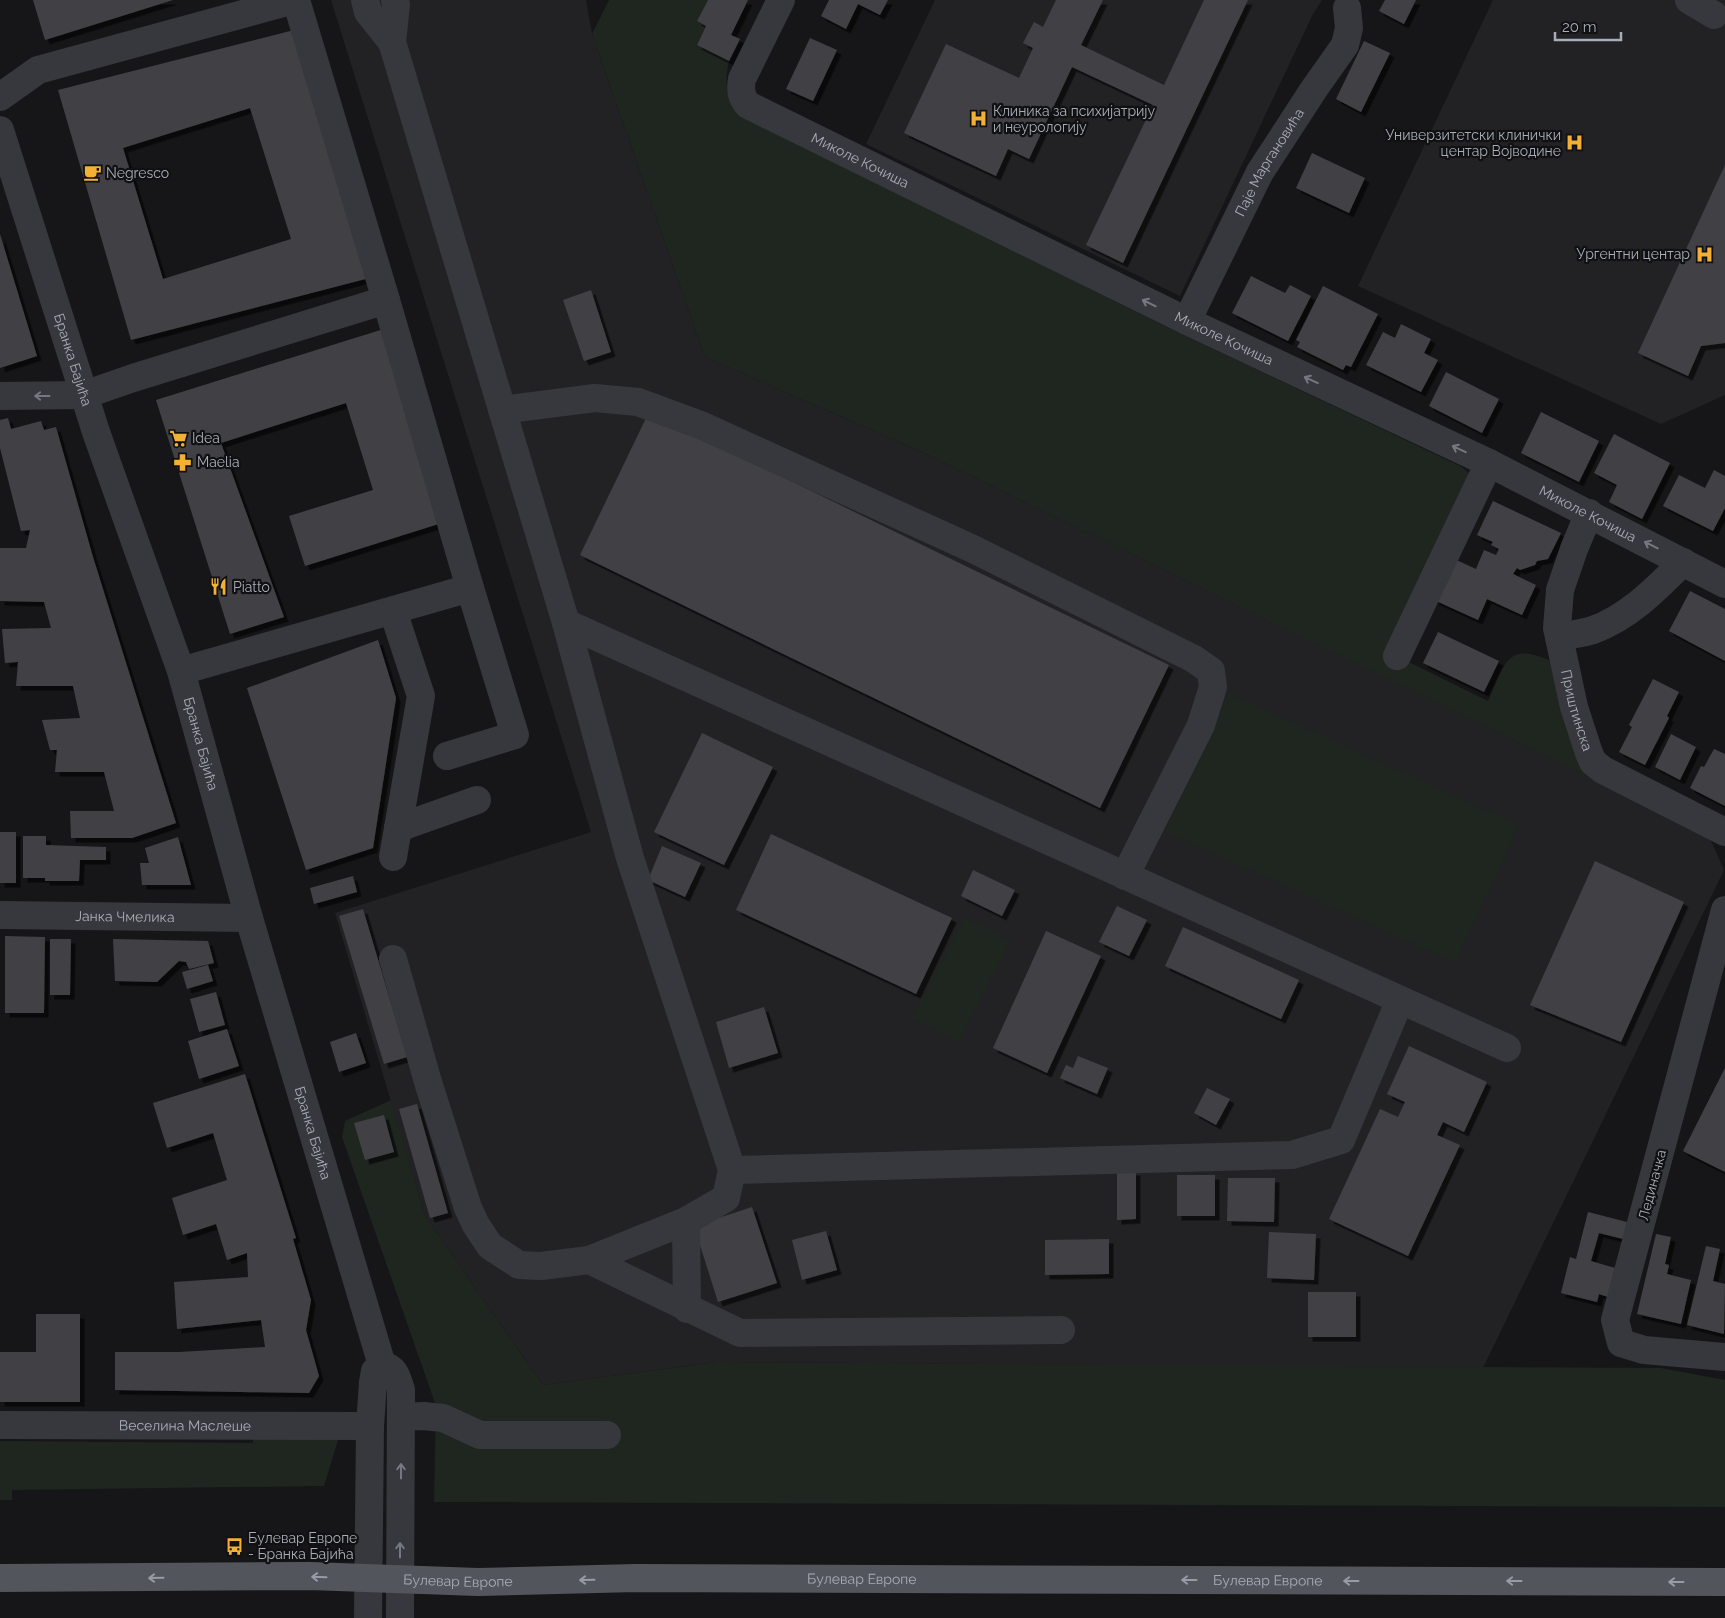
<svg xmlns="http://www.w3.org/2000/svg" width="1725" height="1618" font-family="Raleway,sans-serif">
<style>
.built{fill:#222225}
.green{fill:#1e261f}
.building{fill:#404145;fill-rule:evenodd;filter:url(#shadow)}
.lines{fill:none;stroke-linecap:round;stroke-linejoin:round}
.minor{stroke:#37383d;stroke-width:28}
.major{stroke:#53555c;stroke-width:28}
.oneway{stroke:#757881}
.oneway2{stroke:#979ba6}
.labels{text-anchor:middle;stroke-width:4.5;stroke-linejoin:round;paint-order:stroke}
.poi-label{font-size:14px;fill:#a8adb8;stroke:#111113;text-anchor:start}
.street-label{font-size:14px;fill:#a8adb8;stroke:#111113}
</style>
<defs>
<filter id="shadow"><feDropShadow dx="4.5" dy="4.5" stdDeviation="0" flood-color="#0009"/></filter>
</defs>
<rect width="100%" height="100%" fill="#161618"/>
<path class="built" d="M 331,0 L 586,0 L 592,34 L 705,357 L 920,451 L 1708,834 L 1724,870 L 1483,1368 L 717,1362 L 543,1385 L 425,1216 L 335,913 L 591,832 Z
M 935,0 L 1322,0 L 1312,16 L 1180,296 L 866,144 Z
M 1493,0 L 1725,0 L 1725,395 L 1661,424 L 1358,286 Z"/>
<path class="green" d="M 609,0 L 708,0 L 697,21 L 706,26 L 697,45 L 729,61 C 725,79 725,100 738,114 L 1165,326 L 1460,466 L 1469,473 L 1402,664 L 1409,662 L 1488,701 C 1505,664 1506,640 1553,662 L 1591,778 L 920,451 L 705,357 L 592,34 Z
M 1228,693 L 1519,825 L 1456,963 L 1165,832 Z
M 965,917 L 1011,941 L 959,1042 L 913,1018 Z
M 391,1100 L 425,1216 L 543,1385 L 717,1362 L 1661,1368 L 1725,1380 L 1725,1507 L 434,1502 L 436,1406 L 342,1137 L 345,1121 Z
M 346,1414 L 324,1486 L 12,1490 L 12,1500 L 0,1500 L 0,1441 L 253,1443 L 253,1431 Z"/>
<path class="building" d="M 33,0 L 173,0 L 45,40 Z
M 708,0 L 748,0 L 731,35 L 740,39 L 729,61 L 697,45 L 706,26 L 697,21 Z
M 829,0 L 888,0 L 880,15 L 858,4 L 846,29 L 821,16 Z
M 1056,0 L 1103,0 L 1081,45 L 1164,85 L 1204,0 L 1248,0 L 1123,263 L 1086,245 L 1153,105 L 1072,67 L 1029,159 L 1008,149 L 996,176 L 904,133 L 946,44 L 1019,78 L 1033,48 L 1023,43 L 1034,22 L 1043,27 Z
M 1385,0 L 1416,0 L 1404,24 L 1379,11 Z
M 302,28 L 377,276 L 131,340 L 58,90 ZM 250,108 L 291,239 L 163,279 L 123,148 Z
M 810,38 L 837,50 L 813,101 L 786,89 Z
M 1364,41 L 1390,53 L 1361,112 L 1336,99 Z
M 1312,153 L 1365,178 L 1349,213 L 1296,188 Z
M 1725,165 L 1725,343 L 1701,346 L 1688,376 L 1638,353 Z
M 0,234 L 37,356 L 0,368 Z
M 1251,276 L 1285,293 L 1290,285 L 1311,296 L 1288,341 L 1232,313 Z
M 1323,286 L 1378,314 L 1351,367 L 1346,365 L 1343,370 L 1297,347 L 1300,342 L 1296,340 Z
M 591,290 L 611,352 L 584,361 L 563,300 Z
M 1401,324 L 1431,339 L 1424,353 L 1438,360 L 1421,392 L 1366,365 L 1383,332 L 1395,338 Z
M 387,328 L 448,521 L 305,566 L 289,516 L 373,490 L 346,403 L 221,443 L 284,617 L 230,634 L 156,400 Z
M 1446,372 L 1499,399 L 1482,433 L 1429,406 Z
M 649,412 L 1169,665 L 1100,808 L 580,555 Z
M 1541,412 L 1599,441 L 1579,482 L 1521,453 Z
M 8,418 L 11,429 L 41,421 L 44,430 L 56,427 L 93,557 L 176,823 L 132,838 L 71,838 L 70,811 L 114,811 L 104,772 L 55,772 L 57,750 L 50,750 L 42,720 L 80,718 L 73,686 L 16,686 L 18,662 L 5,663 L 2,629 L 51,628 L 44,602 L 0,601 L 0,548 L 26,548 L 30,530 L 21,531 L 0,448 L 0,420 Z
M 1614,434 L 1670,463 L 1642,519 L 1609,502 L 1617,485 L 1594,473 Z
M 1714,470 L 1725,476 L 1725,508 L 1713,531 L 1663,506 L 1679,475 L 1705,488 Z
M 1493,501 L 1561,533 L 1548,559 L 1537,561 L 1535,565 L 1520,570 L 1517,568 L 1513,574 L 1536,585 L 1522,615 L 1487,599 L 1478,620 L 1434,600 L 1454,559 L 1476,569 L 1484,550 L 1496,555 L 1499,549 L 1491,545 L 1493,542 L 1477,535 Z
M 1690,591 L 1725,609 L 1725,661 L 1669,631 Z
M 1438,632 L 1499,661 L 1484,692 L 1423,663 Z
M 378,640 L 396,698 L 373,848 L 306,870 L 247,688 Z
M 1653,679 L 1679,692 L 1667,716 L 1669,718 L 1645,765 L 1619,752 L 1632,727 L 1629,725 Z
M 702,733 L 773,767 L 724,865 L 654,832 Z
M 1671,734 L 1696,747 L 1680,780 L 1655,767 Z
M 1714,749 L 1725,754 L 1725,806 L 1690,788 L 1701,766 L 1704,767 Z
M 0,832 L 16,832 L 16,883 L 0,883 Z
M 771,834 L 952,918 L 916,994 L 736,910 Z
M 23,836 L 46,836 L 46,845 L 106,847 L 106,860 L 80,860 L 79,881 L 45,881 L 45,878 L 23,878 Z
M 178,837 L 191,885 L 142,885 L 140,863 L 149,863 L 145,848 Z
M 662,846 L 701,863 L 685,897 L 648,880 Z
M 1595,861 L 1684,902 L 1621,1042 L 1530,1005 Z
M 973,870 L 1015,890 L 1002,916 L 961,896 Z
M 353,876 L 357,892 L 314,904 L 310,888 Z
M 1117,906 L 1147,920 L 1129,956 L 1099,942 Z
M 363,909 L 407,1057 L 384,1064 L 339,916 Z
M 1183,927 L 1299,980 L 1281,1019 L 1165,966 Z
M 1046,931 L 1101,956 L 1047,1073 L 993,1048 Z
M 5,936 L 45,937 L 44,1013 L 5,1013 Z
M 50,939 L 71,939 L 70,995 L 50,995 Z
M 113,939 L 208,941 L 214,963 L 189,969 L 186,962 L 179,961 L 157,982 L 115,981 Z
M 208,965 L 213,981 L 187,989 L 182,972 Z
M 216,992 L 225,1025 L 199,1032 L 190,999 Z
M 764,1007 L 778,1053 L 729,1068 L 716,1022 Z
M 227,1029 L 239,1066 L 199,1079 L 188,1041 Z
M 356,1033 L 366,1063 L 339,1072 L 330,1042 Z
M 1409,1046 L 1487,1082 L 1464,1132 L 1443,1122 L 1437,1135 L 1460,1145 L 1408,1256 L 1329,1219 L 1380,1109 L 1398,1117 L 1405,1102 L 1387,1094 Z
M 1078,1056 L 1108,1068 L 1097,1094 L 1060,1078 L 1066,1065 L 1073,1068 Z
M 1725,1068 L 1725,1172 L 1683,1151 Z
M 245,1074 L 296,1238 L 293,1239 L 311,1300 L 306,1330 L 319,1376 L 309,1393 L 115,1390 L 115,1352 L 179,1352 L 265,1347 L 261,1320 L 177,1329 L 174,1282 L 248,1277 L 247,1253 L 227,1260 L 216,1224 L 183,1235 L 172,1198 L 227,1180 L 213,1133 L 167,1148 L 153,1103 Z
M 1207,1088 L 1230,1099 L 1216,1125 L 1194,1113 Z
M 417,1104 L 448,1213 L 430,1218 L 399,1109 Z
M 384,1115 L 394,1152 L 365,1160 L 354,1123 Z
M 1117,1171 L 1136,1171 L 1136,1219 L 1117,1220 Z
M 1177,1175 L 1215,1175 L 1215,1216 L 1177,1216 Z
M 1228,1178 L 1275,1178 L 1274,1222 L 1227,1221 Z
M 752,1207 L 777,1283 L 718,1302 L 694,1226 Z
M 1588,1212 L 1627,1222 L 1623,1239 L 1599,1233 L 1591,1261 L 1615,1268 L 1608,1297 L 1599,1294 L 1597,1302 L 1561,1293 L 1570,1257 L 1576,1259 Z
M 826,1231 L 837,1270 L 802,1280 L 792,1240 Z
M 1269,1232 L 1316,1234 L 1314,1280 L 1267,1278 Z
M 1656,1234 L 1671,1237 L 1665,1264 L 1669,1265 L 1667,1274 L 1691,1280 L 1681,1324 L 1637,1314 Z
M 1109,1239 L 1109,1274 L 1045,1275 L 1045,1240 Z
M 1706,1246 L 1720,1249 L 1713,1281 L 1725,1284 L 1724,1334 L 1687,1325 Z
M 1308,1292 L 1356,1292 L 1356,1337 L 1308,1337 Z
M 36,1314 L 80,1314 L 80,1402 L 0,1402 L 0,1352 L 36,1352 Z"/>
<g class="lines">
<g class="minor">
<path d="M 296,0 L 386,300 L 470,588 L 515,735 L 447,756"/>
<path d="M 365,0 L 368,12 L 392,42"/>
<path id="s1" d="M 781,0 L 742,79 C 740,90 741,97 748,105 L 1187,321 L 1489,463 L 1725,584"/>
<path d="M 1689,0 L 1714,15"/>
<path d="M 0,97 L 38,70 L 294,0"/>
<path id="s2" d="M 0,130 L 96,432 L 181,671 L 249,918 L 382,1365"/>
<path id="s3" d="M 1187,321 L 1260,172 L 1314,89 L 1345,45 L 1349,28 L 1347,8"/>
<path d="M 0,396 L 84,395 L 133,378 L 386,300"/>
<path d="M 502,410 L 595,398 L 638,402 L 703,426 L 973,549 L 1194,659 L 1211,671 L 1213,687 L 1201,725 L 1125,876"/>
<path id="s4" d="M 1589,513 L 1574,549 L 1560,590 L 1557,628 L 1574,707 L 1589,753 L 1593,762 L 1603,770 L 1725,832"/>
<path d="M 566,623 L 1507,1048"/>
<path d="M 1559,637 C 1570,635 1583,633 1593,630 C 1629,617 1657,588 1683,562"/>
<path d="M 1397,656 L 1489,463"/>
<path d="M 181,671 L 470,588"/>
<path d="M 398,828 L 477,800"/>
<path d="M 393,857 L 421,696 L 393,611"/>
<path d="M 1725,910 L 1615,1320 L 1621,1343 L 1644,1350 L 1725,1357"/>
<path id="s5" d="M 0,915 L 249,918"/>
<path d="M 393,959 L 428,1082 L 468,1208 L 476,1225 L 490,1246 L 519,1265 L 541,1266 L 589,1260 L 686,1221 L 726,1198 L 732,1170 L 630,858 L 566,623 L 392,42 L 396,5 L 395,0"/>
<path d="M 732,1170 L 1292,1155 L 1341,1140 L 1400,1000"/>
<path d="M 686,1221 L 687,1309"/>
<path d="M 589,1260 L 740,1333 L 1061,1330"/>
<path d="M 382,1365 C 396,1368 397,1378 401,1390 L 400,1618"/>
<path d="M 402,1417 L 423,1416 L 443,1418 L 480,1435 L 607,1435"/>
<path id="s6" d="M 0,1425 L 370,1426"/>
<path d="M 368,1618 L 370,1426 L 373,1382 L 375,1371 L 382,1365"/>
</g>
<path class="major" id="s7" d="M 0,1578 L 310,1576 L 478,1582 L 636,1578 L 1725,1582"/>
</g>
<defs><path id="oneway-shaft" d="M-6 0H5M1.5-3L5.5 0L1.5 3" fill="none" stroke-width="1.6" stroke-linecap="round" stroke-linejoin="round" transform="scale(1.25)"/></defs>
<g class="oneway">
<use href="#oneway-shaft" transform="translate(1149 303) rotate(-154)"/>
<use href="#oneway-shaft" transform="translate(1311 380) rotate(-155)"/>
<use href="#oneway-shaft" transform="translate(42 396) rotate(180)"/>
<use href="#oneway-shaft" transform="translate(1459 449) rotate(-155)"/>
<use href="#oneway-shaft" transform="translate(1651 545) rotate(-153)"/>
<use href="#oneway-shaft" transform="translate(401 1471) rotate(-90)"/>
<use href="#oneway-shaft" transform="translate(400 1550) rotate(-90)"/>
</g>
<g class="oneway2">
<use href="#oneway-shaft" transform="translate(319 1577) rotate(-178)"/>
<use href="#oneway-shaft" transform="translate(156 1578) rotate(179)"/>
<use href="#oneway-shaft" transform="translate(587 1580) rotate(179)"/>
<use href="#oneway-shaft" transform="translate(1189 1580) rotate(-180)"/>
<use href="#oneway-shaft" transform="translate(1351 1581) rotate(-180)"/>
<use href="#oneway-shaft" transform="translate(1514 1581) rotate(-180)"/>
<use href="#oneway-shaft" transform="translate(1676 1582) rotate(-180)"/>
</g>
<defs>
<symbol id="hospital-bare" viewBox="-9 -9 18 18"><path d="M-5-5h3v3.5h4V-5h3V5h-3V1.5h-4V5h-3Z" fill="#f2b134" stroke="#111113" stroke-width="2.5" paint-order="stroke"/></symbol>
<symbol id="cafe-bare" viewBox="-9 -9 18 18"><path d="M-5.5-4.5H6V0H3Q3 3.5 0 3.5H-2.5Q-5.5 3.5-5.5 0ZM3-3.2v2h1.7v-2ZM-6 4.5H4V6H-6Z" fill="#f2b134" stroke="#111113" stroke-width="2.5" paint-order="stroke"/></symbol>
<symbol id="supermarket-bare" viewBox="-9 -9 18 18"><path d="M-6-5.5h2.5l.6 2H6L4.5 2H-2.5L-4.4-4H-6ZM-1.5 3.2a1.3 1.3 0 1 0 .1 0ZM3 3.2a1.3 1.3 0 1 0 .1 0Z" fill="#f2b134" stroke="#111113" stroke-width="2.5" paint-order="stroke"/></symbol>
<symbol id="pharmacy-bare" viewBox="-9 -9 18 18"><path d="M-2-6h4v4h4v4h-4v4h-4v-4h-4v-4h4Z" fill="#f2b134" stroke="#111113" stroke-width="2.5" paint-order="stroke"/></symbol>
<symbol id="restaurant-bare" viewBox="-9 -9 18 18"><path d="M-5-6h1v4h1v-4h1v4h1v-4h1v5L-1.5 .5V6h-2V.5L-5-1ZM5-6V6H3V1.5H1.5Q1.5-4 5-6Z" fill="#f2b134" stroke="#111113" stroke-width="2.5" paint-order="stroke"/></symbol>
<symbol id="bus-bare" viewBox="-9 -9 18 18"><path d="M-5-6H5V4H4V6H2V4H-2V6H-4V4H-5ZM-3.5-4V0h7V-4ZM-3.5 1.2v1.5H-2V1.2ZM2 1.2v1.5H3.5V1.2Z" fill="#f2b134" stroke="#111113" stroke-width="2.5" paint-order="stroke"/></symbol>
</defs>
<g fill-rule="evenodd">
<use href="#hospital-bare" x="966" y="106" width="25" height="25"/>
<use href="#hospital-bare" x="1562" y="130" width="25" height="25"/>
<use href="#cafe-bare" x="80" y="160" width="25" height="25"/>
<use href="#hospital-bare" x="1692" y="242" width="25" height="25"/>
<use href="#supermarket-bare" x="166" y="426" width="25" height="25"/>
<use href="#pharmacy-bare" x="170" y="450" width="25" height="25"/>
<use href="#restaurant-bare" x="206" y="574" width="25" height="25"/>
<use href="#bus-bare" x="222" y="1534" width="25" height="25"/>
</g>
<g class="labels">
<g class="poi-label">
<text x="993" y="116">Клиника за психијатрију<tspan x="993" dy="16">и неурологију</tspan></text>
<text x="1561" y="140" text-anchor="end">Универзитетски клинички<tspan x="1561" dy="16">центар Војводине</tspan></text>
<text x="106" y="178">Negresco</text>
<text x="1690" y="259" text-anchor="end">Ургентни центар</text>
<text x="192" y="443">Idea</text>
<text x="197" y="467">Maelia</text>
<text x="233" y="592">Piatto</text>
<text x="248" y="1543">Булевар Европе<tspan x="248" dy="16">- Бранка Бајића</tspan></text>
</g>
<g class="street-label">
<text dy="5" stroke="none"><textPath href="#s1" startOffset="241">Миколе Кочиша</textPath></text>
<text dy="5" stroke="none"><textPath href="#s3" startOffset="179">Паје Маргановића</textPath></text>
<text dy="5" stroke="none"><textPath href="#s1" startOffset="646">Миколе Кочиша</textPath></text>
<text dy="5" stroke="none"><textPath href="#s2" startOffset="241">Бранка Бајића</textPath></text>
<text dy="5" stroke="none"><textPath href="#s1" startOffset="1050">Миколе Кочиша</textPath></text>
<text dy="5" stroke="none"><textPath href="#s4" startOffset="205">Приштинска</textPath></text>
<text dy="5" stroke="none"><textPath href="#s2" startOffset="646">Бранка Бајића</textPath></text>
<text dy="5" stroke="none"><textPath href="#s5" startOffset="125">Јанка Чмелика</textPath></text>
<text dy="5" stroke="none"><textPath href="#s2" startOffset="1051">Бранка Бајића</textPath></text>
<text transform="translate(1652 1185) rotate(-75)" y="5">Лединачка</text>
<text dy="5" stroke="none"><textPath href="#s6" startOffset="185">Веселина Маслеше</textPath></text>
<text dy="5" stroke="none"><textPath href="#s7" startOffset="862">Булевар Европе</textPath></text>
<text dy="5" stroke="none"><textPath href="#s7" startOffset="458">Булевар Европе</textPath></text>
<text dy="5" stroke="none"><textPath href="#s7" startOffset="1268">Булевар Европе</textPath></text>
</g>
</g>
<path d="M1555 32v8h66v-8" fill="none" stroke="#a8adb8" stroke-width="2.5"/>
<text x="1562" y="32" font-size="15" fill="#a8adb8" stroke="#111113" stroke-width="4" paint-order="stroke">20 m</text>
</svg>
